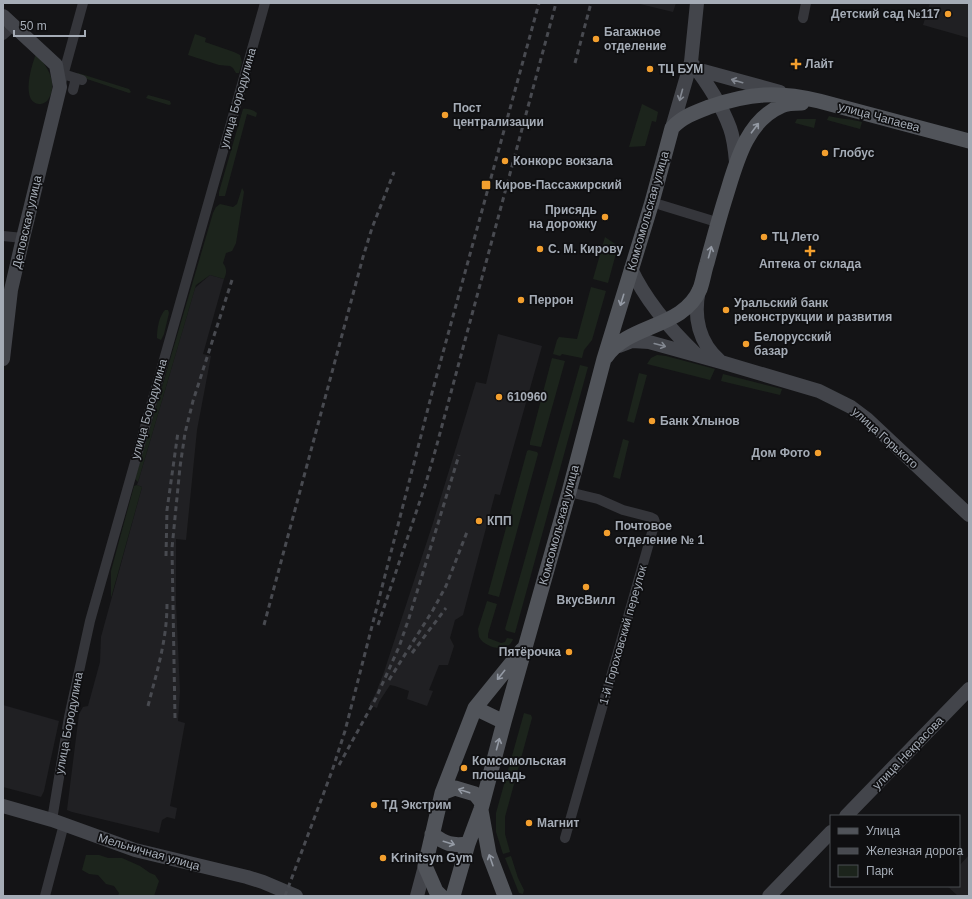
<svg xmlns="http://www.w3.org/2000/svg" width="972" height="899" font-family="Arial,sans-serif">
<style>
.built{fill:#202023}
.green{fill:#1c241c}
.lines{fill:none;stroke-linecap:round;stroke-linejoin:round}
.street{stroke:#35363b;stroke-width:10}
.secondary{stroke:#43454b;stroke-width:14}
.primary{stroke:#51545a;stroke-width:15}
.rail{stroke:#484a50;stroke-width:3;stroke-dasharray:5 4;stroke-linecap:butt}
.oneway{stroke:#838891}
.oneway2{stroke:#949aa4}
.poi-dot{fill:#f39f2e;stroke:#0f0f11;stroke-width:1.5}
.labels{text-anchor:middle;stroke-width:3.5;stroke-linejoin:round;paint-order:stroke}
.poi-label{font-size:12px;font-weight:bold;fill:#a5acb6;stroke:#0f0f11;text-anchor:start}
.street-label{font-size:12px;fill:#a5acb6;stroke:#0f0f11}
</style>
<rect width="100%" height="100%" fill="#141416"/>
<path class="built" d="M 641,3 L 676,3 L 673,12 L 640,4 Z
M 930,3 L 969,3 L 969,38 L 923,25 Z
M 210,275 L 224,279 L 203,354 L 211,356 L 197,430 L 186,540 L 176,539 L 176,603 L 180,691 L 178,721 L 185,723 L 170,806 L 177,808 L 175,819 L 167,817 L 162,820 L 159,833 L 72,812 L 67,810 L 79,714 L 83,707 L 88,706 L 100,662 L 101,637 L 142,487 L 137,485 L 138,482 L 195,288 Z
M 498,334 L 542,346 L 500,495 L 495,494 L 463,615 L 455,620 L 450,638 L 454,646 L 453,649 L 448,665 L 439,665 L 429,690 L 433,691 L 427,706 L 407,699 L 409,691 L 395,686 L 390,685 L 379,702 L 377,708 L 369,705 L 375,695 L 384,672 L 433,523 L 476,382 L 486,384 Z
M 3,705 L 59,721 L 44,791 L 41,797 L 3,787 Z
M 969,855 L 969,896 L 958,896 L 947,886 L 959,886 L 959,866 Z"/>
<path class="green" d="M 195,34 L 206,38 L 205,42 L 234,52 L 240,55 L 242,62 L 239,73 L 236,73 L 233,68 L 230,66 L 219,65 L 188,55 Z
M 36,54 C 47,66 58,82 49,98 C 47,102 43,104 39,104 C 20,102 32,64 36,54 Z
M 78,73 L 129,89 L 131,92 L 129,93 L 75,75 Z
M 148,95 L 170,101 L 171,104 L 169,105 L 149,99 L 146,98 Z
M 642,104 L 658,112 L 656,122 L 652,121 L 645,146 L 629,147 Z
M 243,109 C 247,108 254,110 257,113 L 256,117 L 247,114 L 225,196 L 219,196 L 219,192 Z
M 829,116 C 841,119 851,119 862,122 L 860,129 L 827,120 Z
M 797,119 L 816,119 L 814,128 L 795,123 Z
M 242,188 L 244,192 L 236,243 L 232,251 L 226,253 L 223,263 C 227,269 227,272 224,279 L 210,275 L 196,285 L 138,482 L 135,479 L 213,213 L 216,207 L 220,204 L 233,207 L 237,204 Z
M 605,237 L 618,246 L 608,283 L 593,279 Z
M 591,287 L 606,291 L 592,340 L 584,350 L 582,358 L 562,354 L 560,356 L 553,354 L 557,340 L 559,337 L 577,339 Z
M 165,310 L 168,310 L 169,313 L 164,334 L 161,340 L 157,338 C 157,329 159,316 165,310 Z
M 657,355 L 666,356 L 715,369 L 710,380 L 647,364 L 651,358 Z
M 552,358 L 565,361 L 541,447 L 530,445 L 530,442 Z
M 580,365 L 588,367 L 515,633 L 507,631 L 505,629 Z
M 639,373 L 647,375 L 634,423 L 627,421 Z
M 723,374 L 782,389 L 780,395 L 721,381 Z
M 623,439 L 629,441 L 620,479 L 613,477 Z
M 529,450 L 537,452 L 538,454 L 499,597 L 488,594 L 527,451 Z
M 137,485 L 142,487 L 111,598 L 111,571 L 134,486 Z
M 487,601 L 497,604 L 488,634 L 488,638 L 501,643 L 505,642 L 507,638 L 513,639 C 508,654 485,648 479,637 L 478,629 Z
M 524,713 L 531,715 L 532,718 L 505,817 L 505,834 L 510,852 L 503,854 L 496,832 L 496,813 Z
M 86,855 L 99,855 L 108,858 L 122,858 L 140,866 L 150,873 L 155,875 L 159,881 L 154,896 L 118,896 L 119,893 L 114,886 L 106,884 L 98,875 L 89,874 L 82,870 Z
M 511,856 L 518,878 L 524,890 L 523,894 L 519,893 L 505,858 Z"/>
<g class="lines">
<path class="street" d="M 803,18 L 806,3
M 3,35 L 13,26
M 63,74 L 82,80
M 61,83 L 83,3
M 73,90 L 76,78
M 661,205 L 710,220
M 3,236 L 23,238
M 52,820 L 69,717 L 90,621 L 265,3
M 565,838 L 655,522 L 654,519 L 650,517 L 623,510 L 598,499 L 569,492
M 45,896 L 64,824"/>
<path class="secondary" d="M 3,16 L 56,65 L 60,87 L 23,238 L 11,290 L 3,359
M 691,62 C 705,80 722,106 730,128 C 734,139 735,150 736,162
M 696,69 L 780,92
M 672,128 L 691,62 L 697,3
M 631,269 C 646,301 671,330 696,354
M 699,290 C 693,317 699,343 720,361
M 619,346 L 632,341 L 649,342 L 721,362 L 819,391 L 851,407 L 867,419 L 969,515
M 3,806 L 52,820 L 135,850 L 247,877 L 263,882 L 296,896
M 846,816 L 969,689
M 417,896 L 425,866
M 769,896 L 831,832"/>
<path class="primary" d="M 606,357 C 629,323 683,329 700,289 C 703,281 704,272 707,263 C 713,241 719,218 726,196 C 736,164 746,121 781,106 C 787,103 795,103 802,103
M 475,708 L 504,722
M 442,793 L 455,788 L 475,794 L 482,803
M 481,810 L 489,854 L 505,896
M 432,834 C 446,844 451,846 468,844
M 441,896 L 436,891 L 425,866 L 442,793 L 475,708 L 522,650
M 453,896 L 468,844 L 481,809 L 504,722 L 569,492 L 604,359 L 652,202 L 672,128 C 682,117 696,112 709,107 C 750,93 777,91 819,101 L 969,141"/>
<path class="rail" d="M 575,63 L 591,3
M 166,556 L 167,510 L 178,432
M 264,625 L 363,257 L 372,228 L 394,172
M 378,625 L 425,486 L 436,448 L 556,3
M 412,653 L 446,608
M 389,680 L 433,610 L 446,586 L 467,532
M 148,706 C 157,671 167,640 167,604
M 175,718 L 172,548 L 180,467 L 185,433 L 193,401 L 232,280
M 339,765 L 376,698 L 399,647 L 409,618 L 459,455
M 285,896 L 332,771 L 345,731 L 433,389 L 539,3"/>
</g>
<defs><path id="oneway-shaft" d="M-6 0H5M1.5-3L5.5 0L1.5 3" fill="none" stroke-width="1.6" stroke-linecap="round" stroke-linejoin="round"/></defs>
<g class="oneway">
<use href="#oneway-shaft" transform="translate(737 81) rotate(-164)"/>
<use href="#oneway-shaft" transform="translate(681 95) rotate(105)"/>
<use href="#oneway-shaft" transform="translate(660 345) rotate(15)"/>
</g>
<g class="oneway2">
<use href="#oneway-shaft" transform="translate(755 128) rotate(-53)"/>
<use href="#oneway-shaft" transform="translate(710 252) rotate(-75)"/>
<use href="#oneway-shaft" transform="translate(622 300) rotate(107)"/>
<use href="#oneway-shaft" transform="translate(501 675) rotate(129)"/>
<use href="#oneway-shaft" transform="translate(498 744) rotate(-75)"/>
<use href="#oneway-shaft" transform="translate(464 791) rotate(-162)"/>
<use href="#oneway-shaft" transform="translate(449 843) rotate(17)"/>
<use href="#oneway-shaft" transform="translate(491 860) rotate(-109)"/>
</g>
<g class="poi-dot">
<circle cx="948" cy="14" r="4"/>
<circle cx="596" cy="39" r="4"/>
<path d="M794 58h4v4h4v4h-4v4h-4v-4h-4v-4h4z"/>
<circle cx="650" cy="69" r="4"/>
<circle cx="445" cy="115" r="4"/>
<circle cx="825" cy="153" r="4"/>
<circle cx="505" cy="161" r="4"/>
<rect x="481" y="180" width="10" height="10" rx="2"/>
<circle cx="605" cy="217" r="4"/>
<circle cx="764" cy="237" r="4"/>
<circle cx="540" cy="249" r="4"/>
<path d="M808 245h4v4h4v4h-4v4h-4v-4h-4v-4h4z"/>
<circle cx="521" cy="300" r="4"/>
<circle cx="726" cy="310" r="4"/>
<circle cx="746" cy="344" r="4"/>
<circle cx="499" cy="397" r="4"/>
<circle cx="652" cy="421" r="4"/>
<circle cx="818" cy="453" r="4"/>
<circle cx="479" cy="521" r="4"/>
<circle cx="607" cy="533" r="4"/>
<circle cx="586" cy="587" r="4"/>
<circle cx="569" cy="652" r="4"/>
<circle cx="464" cy="768" r="4"/>
<circle cx="374" cy="805" r="4"/>
<circle cx="529" cy="823" r="4"/>
<circle cx="383" cy="858" r="4"/>
</g>
<g class="labels">
<g class="poi-label">
<text x="940" y="18" text-anchor="end">Детский сад №117</text>
<text x="604" y="36">Багажное<tspan x="604" dy="14">отделение</tspan></text>
<text x="805" y="68">Лайт</text>
<text x="658" y="73">ТЦ БУМ</text>
<text x="453" y="112">Пост<tspan x="453" dy="14">централизации</tspan></text>
<text x="833" y="157">Глобус</text>
<text x="513" y="165">Конкорс вокзала</text>
<text x="495" y="189">Киров-Пассажирский</text>
<text x="597" y="214" text-anchor="end">Присядь<tspan x="597" dy="14">на дорожку</tspan></text>
<text x="772" y="241">ТЦ Лето</text>
<text x="548" y="253">С. М. Кирову</text>
<text x="810" y="268" text-anchor="middle">Аптека от склада</text>
<text x="529" y="304">Перрон</text>
<text x="734" y="307">Уральский банк<tspan x="734" dy="14">реконструкции и развития</tspan></text>
<text x="754" y="341">Белорусский<tspan x="754" dy="14">базар</tspan></text>
<text x="507" y="401">610960</text>
<text x="660" y="425">Банк Хлынов</text>
<text x="810" y="457" text-anchor="end">Дом Фото</text>
<text x="487" y="525">КПП</text>
<text x="615" y="530">Почтовое<tspan x="615" dy="14">отделение № 1</tspan></text>
<text x="586" y="604" text-anchor="middle">ВкусВилл</text>
<text x="561" y="656" text-anchor="end">Пятёрочка</text>
<text x="472" y="765">Комсомольская<tspan x="472" dy="14">площадь</tspan></text>
<text x="382" y="809">ТД Экстрим</text>
<text x="537" y="827">Магнит</text>
<text x="391" y="862">Krinitsyn Gym</text>
</g>
<g class="street-label">
<text transform="translate(238 98) rotate(-74)" y="4">улица Бородулина</text>
<text transform="translate(879 117) rotate(15)" y="4">улица Чапаева</text>
<text transform="translate(648 211) rotate(-74)" y="4">Комсомольская улица</text>
<text transform="translate(27 222) rotate(-77)" y="4">Деповская улица</text>
<text transform="translate(149 409) rotate(-74)" y="4">улица Бородулина</text>
<text transform="translate(885 438) rotate(42)" y="4">улица Горького</text>
<text transform="translate(559 525) rotate(-75)" y="4">Комсомольская улица</text>
<text transform="translate(623 635) rotate(-74)" y="4">1-й Гороховский переулок</text>
<text transform="translate(69 723) rotate(-79)" y="4">улица Бородулина</text>
<text transform="translate(908 753) rotate(-46)" y="4">улица Некрасова</text>
<text transform="translate(149 852) rotate(16)" y="4">Мельничная улица</text>
</g>
</g>
<rect width="972" height="899" fill="none" stroke="#a5acb6" stroke-width="8"/>
<rect x="830" y="815" width="130" height="72" fill="#0f0f11" stroke="#4b4e53"/>
<rect x="838" y="828" width="20" height="6" fill="#51545a" stroke="#4b4e53"/>
<text x="866" y="835" font-size="12" fill="#a5acb6">Улица</text>
<rect x="838" y="848" width="20" height="6" fill="#484a50" stroke="#4b4e53"/>
<text x="866" y="855" font-size="12" fill="#a5acb6">Железная дорога</text>
<rect x="838" y="865" width="20" height="12" fill="#1c241c" stroke="#4b4e53"/>
<text x="866" y="875" font-size="12" fill="#a5acb6">Парк</text>
<path d="M14 30v6h71v-6" fill="none" stroke="#a5acb6" stroke-width="2"/>
<text x="20" y="30" font-size="12" fill="#a5acb6" stroke="#0f0f11" stroke-width="3" paint-order="stroke">50 m</text>
</svg>
